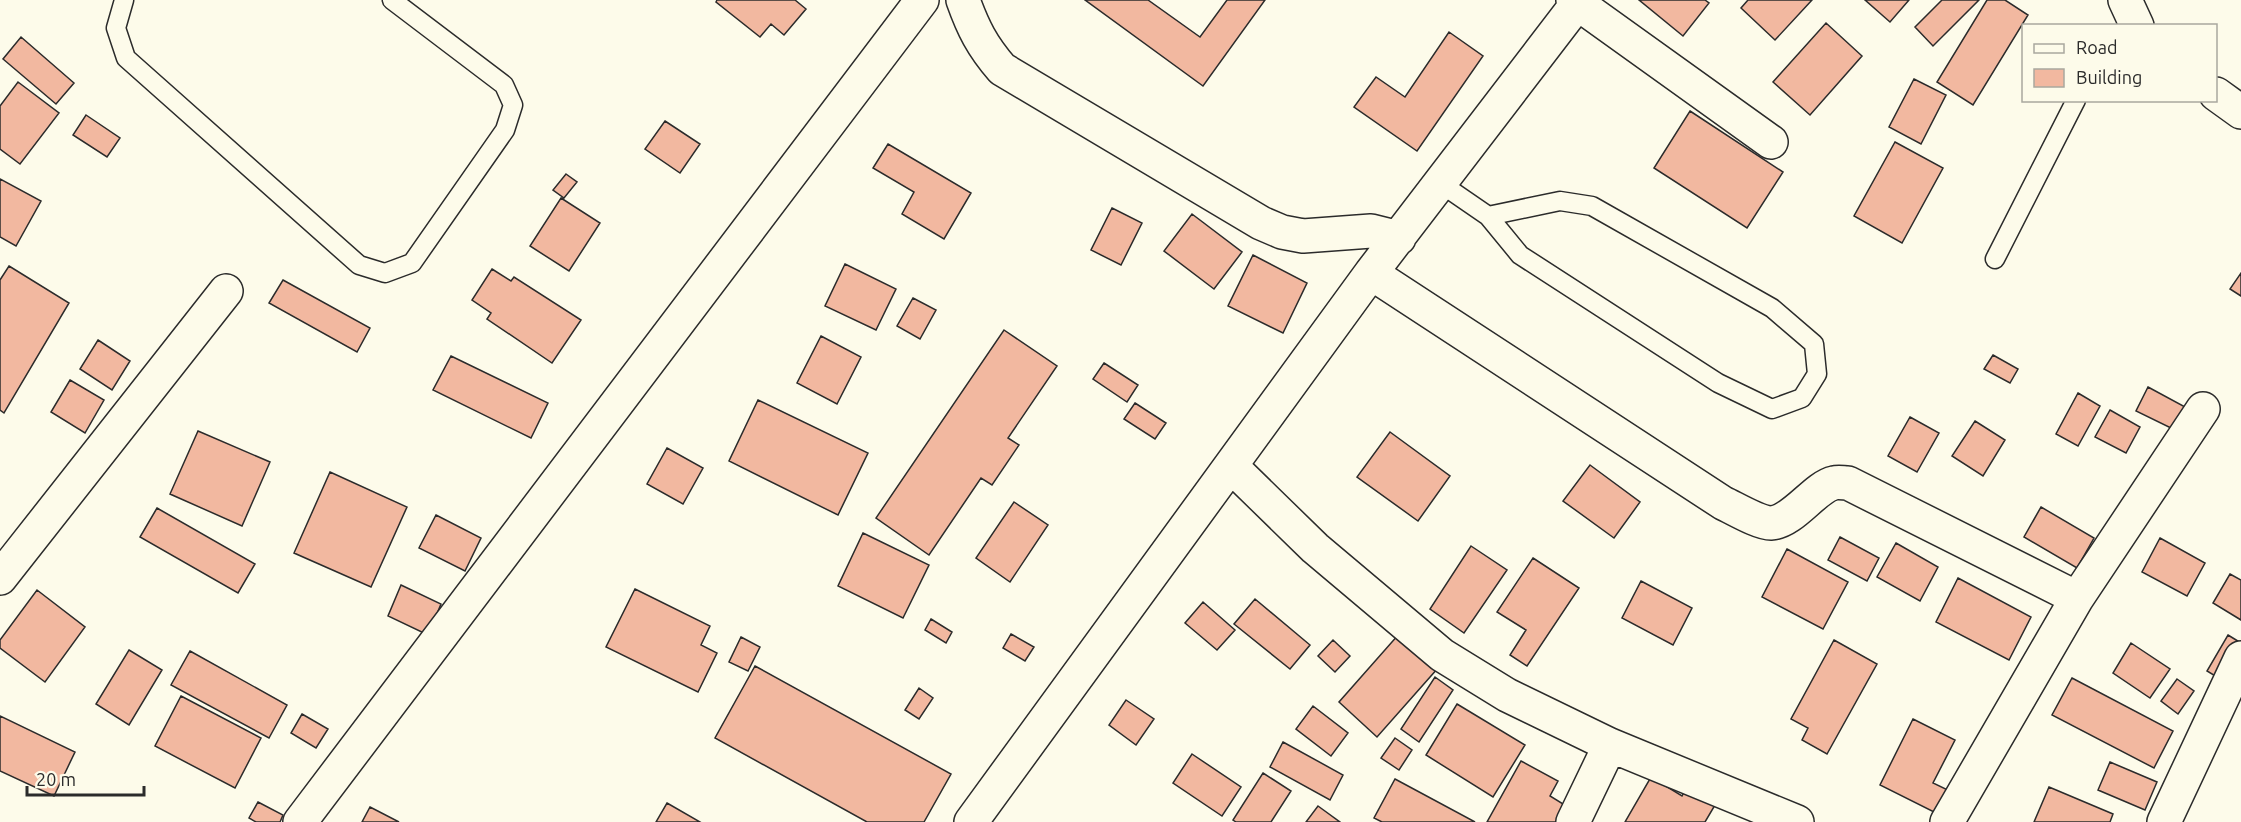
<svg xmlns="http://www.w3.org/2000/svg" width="2241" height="822" font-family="Ubuntu,sans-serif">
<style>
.building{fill:#f2b8a0;stroke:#2b2b2b;stroke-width:1.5}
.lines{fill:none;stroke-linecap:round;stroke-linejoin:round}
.lane-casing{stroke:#2b2b2b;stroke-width:21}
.street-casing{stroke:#2b2b2b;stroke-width:36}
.lane{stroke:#fdfbea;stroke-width:18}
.street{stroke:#fdfbea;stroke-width:33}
</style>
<rect width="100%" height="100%" fill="#fdfbea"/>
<path class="building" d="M 717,0 L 795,0 L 806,9 L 784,35 L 771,24 L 760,37 L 716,2 Z
M 1085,0 L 1148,0 L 1200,37 L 1227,0 L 1265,0 L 1203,86 Z
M 1639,0 L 1705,0 L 1709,3 L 1683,36 Z
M 1748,0 L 1812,0 L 1775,40 L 1741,8 Z
M 1865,0 L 1909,0 L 1890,22 Z
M 1942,0 L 1979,0 L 1933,46 L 1915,27 Z
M 1987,0 L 2005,0 L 2028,15 L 1973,105 L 1937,82 Z
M 1826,23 L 1862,56 L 1810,115 L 1773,82 Z
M 1449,32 L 1483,56 L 1417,151 L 1354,107 L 1376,77 L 1405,97 Z
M 21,37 L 74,83 L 56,104 L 3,59 Z
M 1914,79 L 1946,95 L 1921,144 L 1889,127 Z
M 18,82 L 59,113 L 20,164 L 0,149 L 0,106 Z
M 1690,111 L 1783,172 L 1747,228 L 1654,168 Z
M 86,115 L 120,138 L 107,157 L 73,135 Z
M 665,121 L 700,144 L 680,173 L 645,149 Z
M 1895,142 L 1943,168 L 1902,243 L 1854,216 Z
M 888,144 L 971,193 L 944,239 L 902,214 L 914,192 L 873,168 Z
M 566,174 L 577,182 L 564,198 L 553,190 Z
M 0,179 L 41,201 L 16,246 L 0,237 Z
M 561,198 L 600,223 L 569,271 L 530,246 Z
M 1112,208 L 1142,223 L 1121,265 L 1091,250 Z
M 1192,214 L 1242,252 L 1214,289 L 1164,251 Z
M 1253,255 L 1307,283 L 1283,333 L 1228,306 Z
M 845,264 L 896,289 L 876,330 L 825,306 Z
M 9,266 L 69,303 L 4,413 L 0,410 L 0,280 Z
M 492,269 L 511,281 L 514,277 L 581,320 L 552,363 L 487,319 L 491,313 L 472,300 Z
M 2241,273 L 2241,296 L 2230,289 Z
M 283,280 L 370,328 L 357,352 L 269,303 Z
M 913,298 L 936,310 L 920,339 L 897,326 Z
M 1004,330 L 1057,366 L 1008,438 L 1019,445 L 992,485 L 981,478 L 929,555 L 876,518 Z
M 821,336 L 861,357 L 837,404 L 797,383 Z
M 98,340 L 130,361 L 112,390 L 80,369 Z
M 1993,355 L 2018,369 L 2010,383 L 1984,369 Z
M 451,356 L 548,403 L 531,438 L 433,390 Z
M 1104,363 L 1138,385 L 1127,402 L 1093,379 Z
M 70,380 L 104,400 L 85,433 L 51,412 Z
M 2148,387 L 2187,408 L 2175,430 L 2136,411 Z
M 2078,393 L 2100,406 L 2078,446 L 2056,434 Z
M 758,400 L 868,453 L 838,515 L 729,461 Z
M 1135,403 L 1166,423 L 1155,439 L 1124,419 Z
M 2110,410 L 2140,427 L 2126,453 L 2095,437 Z
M 1910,417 L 1939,433 L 1917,472 L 1888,456 Z
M 1975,421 L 2005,440 L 1983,476 L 1952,456 Z
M 198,431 L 270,462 L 242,526 L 170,494 Z
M 1390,432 L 1450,476 L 1418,521 L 1357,477 Z
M 667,448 L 703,468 L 683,504 L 647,484 Z
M 1590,465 L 1640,502 L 1614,538 L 1563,501 Z
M 330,472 L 407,507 L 371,587 L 294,553 Z
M 1014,502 L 1048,525 L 1010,582 L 976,558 Z
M 2041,507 L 2094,538 L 2077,568 L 2024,537 Z
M 157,508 L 255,564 L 238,593 L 140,537 Z
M 436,515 L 481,538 L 465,571 L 419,548 Z
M 863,533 L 929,565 L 903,618 L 838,586 Z
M 1840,537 L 1879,558 L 1867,581 L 1828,560 Z
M 2160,538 L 2205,563 L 2187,596 L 2142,572 Z
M 1896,543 L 1938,567 L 1920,601 L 1877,577 Z
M 1471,546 L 1507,570 L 1464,633 L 1430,609 Z
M 1787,549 L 1848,582 L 1823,629 L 1762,597 Z
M 1533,558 L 1579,588 L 1527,666 L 1510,655 L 1526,630 L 1497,612 Z
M 2230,574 L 2241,580 L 2241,620 L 2213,603 Z
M 1958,578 L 2031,617 L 2009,660 L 1936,622 Z
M 1641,581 L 1692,608 L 1673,645 L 1622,618 Z
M 401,585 L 441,604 L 428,635 L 388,616 Z
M 635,589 L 710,626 L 701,645 L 717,653 L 698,692 L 606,647 Z
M 37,590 L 85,627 L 45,682 L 0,648 L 0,640 Z
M 1255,599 L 1310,645 L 1290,669 L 1234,624 Z
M 1203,602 L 1235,630 L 1217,650 L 1185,623 Z
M 931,619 L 952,632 L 946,643 L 925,630 Z
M 1011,634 L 1034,647 L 1025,661 L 1003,648 Z
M 1399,634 L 1438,668 L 1377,737 L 1339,702 Z
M 2228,635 L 2241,643 L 2235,688 L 2207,671 Z
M 741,637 L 760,647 L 748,671 L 729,662 Z
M 1333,640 L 1350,656 L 1335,672 L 1318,656 Z
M 1834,640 L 1877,664 L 1827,754 L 1802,740 L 1808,728 L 1791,719 Z
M 2131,643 L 2170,669 L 2150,698 L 2113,673 Z
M 129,650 L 162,670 L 129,725 L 96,704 Z
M 190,651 L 287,705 L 269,738 L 171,685 Z
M 755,666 L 951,774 L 924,822 L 867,822 L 715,738 Z
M 1435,677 L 1453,690 L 1419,742 L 1401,729 Z
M 2072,678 L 2173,731 L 2154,768 L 2052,715 Z
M 2177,679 L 2194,691 L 2178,714 L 2161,701 Z
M 919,688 L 933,698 L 919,719 L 905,710 Z
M 181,696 L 261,738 L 235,788 L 155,746 Z
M 1126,700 L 1154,719 L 1136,745 L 1109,725 Z
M 1457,704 L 1525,745 L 1493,797 L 1426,755 Z
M 1313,706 L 1348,733 L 1331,756 L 1296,729 Z
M 302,714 L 328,729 L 316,748 L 291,733 Z
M 0,716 L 75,752 L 54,796 L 0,771 Z
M 1913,719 L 1955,740 L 1933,783 L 1952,792 L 1940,815 L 1880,785 Z
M 1395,738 L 1412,750 L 1399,770 L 1381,758 Z
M 1283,742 L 1343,775 L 1330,800 L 1270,767 Z
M 1192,754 L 1241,787 L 1222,816 L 1173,783 Z
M 1521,761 L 1558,781 L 1550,796 L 1568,807 L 1560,822 L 1487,822 Z
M 2110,762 L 2157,782 L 2145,810 L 2098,790 Z
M 1263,773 L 1291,791 L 1271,822 L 1236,822 L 1233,820 Z
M 1651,777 L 1682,796 L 1689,783 L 1718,800 L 1705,822 L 1625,822 Z
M 1395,779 L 1475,822 L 1382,822 L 1374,818 Z
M 2049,787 L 2113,814 L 2110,822 L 2034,822 Z
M 258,802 L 283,815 L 280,822 L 256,822 L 249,818 Z
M 667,803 L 700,822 L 656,822 Z
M 1318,806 L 1340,822 L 1306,822 Z
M 370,807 L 399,822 L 362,822 Z"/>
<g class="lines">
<defs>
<path id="lane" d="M 124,0 L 116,28 L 126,58 L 359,265 L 385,273 L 412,263 L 505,130 L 513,105 L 504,85 L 392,0
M 1440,183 L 1488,216 L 1520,255 L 1718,383 L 1772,409 L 1802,398 L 1817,374 L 1814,344 L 1772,308 L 1592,206 L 1560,201 L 1488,216
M 1995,259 L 2076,100"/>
<path id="street" d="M 963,0 C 973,28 982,46 1002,69 L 1261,223 L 1282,232 L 1303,236 L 1371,231 L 1399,238
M 1573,0 L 1771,142
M 2125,0 L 2137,26
M 2216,94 L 2241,112
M 1371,273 L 1723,503 C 1734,508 1759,523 1771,523 C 1793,522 1815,487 1834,483 C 1838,482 1844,483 1848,483 L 2077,598
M 1231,466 L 1315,548 L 1442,655 L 1507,695 L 1610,745 L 1797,822
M 0,578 L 226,291
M 300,822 L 922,0
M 971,822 L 1371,273 L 1580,0
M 1573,822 L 1610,745
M 1947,822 L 2077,598 L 2203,409
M 2164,822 L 2241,658"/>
</defs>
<use href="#lane" class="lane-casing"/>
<use href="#street" class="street-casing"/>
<use href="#lane" class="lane"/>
<use href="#street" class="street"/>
</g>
<rect x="2022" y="24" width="195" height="78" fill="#fdfbea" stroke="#a9a89e" stroke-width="1.5"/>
<rect x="2034" y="44" width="30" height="9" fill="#fdfbea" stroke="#a9a89e" stroke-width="1.5"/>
<text x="2076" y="54" font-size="18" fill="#2b2b2b">Road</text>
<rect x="2034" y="69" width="30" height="18" fill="#f2b8a0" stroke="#a9a89e" stroke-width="1.5"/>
<text x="2076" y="84" font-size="18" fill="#2b2b2b">Building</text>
<path d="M27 786v9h117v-9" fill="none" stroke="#2b2b2b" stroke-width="3"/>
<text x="36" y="786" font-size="18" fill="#2b2b2b" stroke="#fdfbea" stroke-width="4.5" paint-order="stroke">20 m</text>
</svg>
